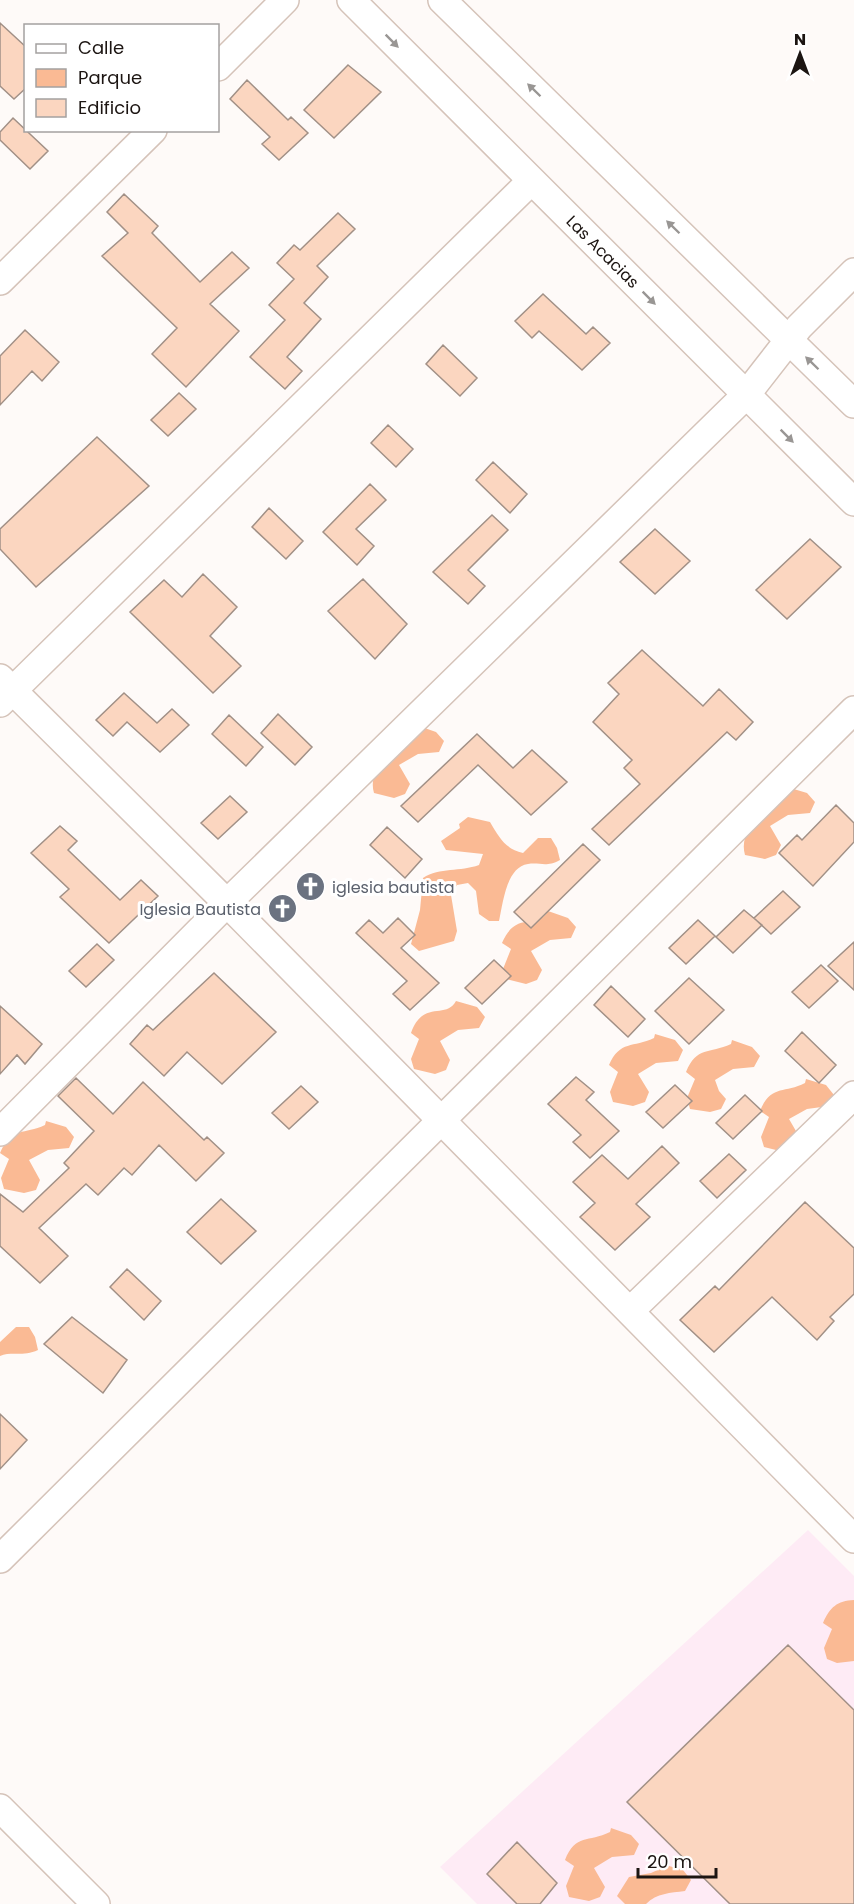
<svg xmlns="http://www.w3.org/2000/svg" width="854" height="1904" font-family="Poppins,sans-serif">
<style>
.medical{fill:#feebf5}
.green{fill:#faba94}
.building{fill:#fbd6c0;stroke:#a19086;stroke-width:1.5}
.lines{fill:none;stroke-linecap:round;stroke-linejoin:round}
.street-casing{stroke:#d5c3b9;stroke-width:30}
.street{stroke:#fff;stroke-width:27}
.oneway{fill:#999694}
.labels{text-anchor:middle;stroke-width:6;stroke-linejoin:round;paint-order:stroke}
.street-label{font-size:16px;fill:#1c1512;stroke:#fff}
.worship-label{font-size:16px;fill:#5b616d;stroke:#fff;text-anchor:start}
</style>
<rect width="100%" height="100%" fill="#fefaf8"/>
<path class="medical" d="M 808,1530 L 854,1576 L 854,1904 L 477,1904 L 440,1867 Z"/>
<path class="green" d="M 416,725 L 436,732 L 444,741 L 439,752 L 418,754 L 399,765 L 410,784 L 405,794 L 394,798 L 374,793 C 366,767 400,743 416,725 Z
M 787,787 L 807,793 L 815,802 L 810,813 L 788,815 L 770,826 L 781,845 L 776,855 L 765,859 L 745,855 C 737,828 770,805 787,787 Z
M 468,817 L 490,822 C 499,837 505,849 523,853 L 538,838 L 551,838 L 557,848 L 560,860 C 545,868 541,862 528,864 C 506,867 503,904 499,921 L 489,921 L 479,914 L 476,891 L 468,883 L 457,885 L 451,895 L 457,931 L 454,941 L 419,951 L 411,944 L 420,910 L 423,878 C 440,867 460,872 479,865 L 483,854 L 446,850 L 441,841 L 460,828 L 459,824 Z
M 548,911 L 568,918 L 576,927 L 571,938 L 550,940 L 531,951 L 542,970 L 537,980 L 526,984 L 506,979 L 503,969 L 511,949 L 502,943 C 516,910 537,930 548,911 Z
M 456,1001 L 477,1007 L 485,1017 L 479,1028 L 458,1030 L 440,1041 L 450,1060 L 446,1070 L 435,1074 L 414,1069 L 411,1059 L 419,1039 L 411,1033 C 423,999 446,1020 456,1001 Z
M 655,1034 L 675,1040 L 683,1050 L 678,1061 L 656,1063 L 638,1074 L 649,1092 L 645,1102 L 633,1106 L 613,1102 L 610,1092 L 618,1072 L 609,1065 C 620,1040 633,1048 654,1038 Z
M 732,1040 L 752,1047 L 760,1056 L 754,1067 L 733,1069 L 715,1080 L 719,1091 L 726,1099 L 721,1109 L 710,1112 L 690,1109 L 687,1098 L 695,1079 L 686,1072 C 697,1046 709,1054 731,1044 Z
M 806,1079 L 826,1085 L 834,1095 L 829,1106 L 807,1109 L 789,1119 L 800,1138 L 784,1152 L 764,1147 L 761,1137 L 769,1117 L 760,1111 C 771,1084 784,1094 805,1083 Z
M 46,1121 L 66,1127 L 74,1137 L 69,1148 L 48,1150 L 29,1160 L 40,1180 L 36,1190 L 24,1193 L 4,1189 L 1,1178 L 9,1159 L 0,1153 C 12,1126 24,1135 45,1125 Z
M 16,1327 L 29,1327 L 35,1337 L 38,1350 C 23,1357 11,1351 0,1356 L 0,1342 Z
M 854,1600 L 854,1661 L 837,1663 L 827,1659 L 824,1648 L 832,1629 L 823,1623 C 830,1607 837,1601 854,1600 Z
M 611,1828 L 631,1835 L 639,1844 L 634,1855 L 612,1857 L 594,1868 L 605,1887 L 600,1897 L 589,1901 L 569,1897 L 566,1886 L 574,1866 L 565,1860 C 576,1833 588,1843 610,1832 Z
M 662,1864 L 683,1870 L 691,1880 L 685,1891 C 670,1893 657,1893 646,1904 L 625,1904 L 617,1896 L 629,1877 L 651,1873 L 662,1868 Z"/>
<path class="building" d="M 0,23 L 26,47 L 26,88 L 14,99 L 0,86 Z
M 348,65 L 381,92 L 334,138 L 304,110 Z
M 247,80 L 288,120 L 291,117 L 308,133 L 279,160 L 262,144 L 270,137 L 230,99 Z
M 13,118 L 48,151 L 30,169 L 0,140 L 0,132 Z
M 124,194 L 158,226 L 152,233 L 200,282 L 232,252 L 249,268 L 210,304 L 239,331 L 186,387 L 152,354 L 177,328 L 102,256 L 128,233 L 107,212 Z
M 338,213 L 355,229 L 317,266 L 328,277 L 304,303 L 321,319 L 287,357 L 302,371 L 285,389 L 250,357 L 285,320 L 269,305 L 294,279 L 277,263 L 294,245 L 300,250 Z
M 543,294 L 586,334 L 593,327 L 610,343 L 582,370 L 539,331 L 532,338 L 515,321 Z
M 25,330 L 59,362 L 42,381 L 32,371 L 0,405 L 0,356 Z
M 443,345 L 477,378 L 460,396 L 426,364 Z
M 179,393 L 196,409 L 168,436 L 151,420 Z
M 388,425 L 413,449 L 396,467 L 371,443 Z
M 97,437 L 149,486 L 36,587 L 0,549 L 0,529 Z
M 493,462 L 527,494 L 510,513 L 476,480 Z
M 370,484 L 386,500 L 356,529 L 374,546 L 357,565 L 323,532 Z
M 269,508 L 303,541 L 286,559 L 252,527 Z
M 492,515 L 508,530 L 468,570 L 485,586 L 468,604 L 433,572 Z
M 655,529 L 690,561 L 655,594 L 620,562 Z
M 810,539 L 841,567 L 787,619 L 756,590 Z
M 203,574 L 237,607 L 210,636 L 241,666 L 213,693 L 130,612 L 164,580 L 182,597 Z
M 363,579 L 407,624 L 375,659 L 328,611 Z
M 642,650 L 703,706 L 719,689 L 753,722 L 736,740 L 727,732 L 609,845 L 592,829 L 640,784 L 624,768 L 632,760 L 593,722 L 619,694 L 608,683 Z
M 124,693 L 157,723 L 172,709 L 189,725 L 160,752 L 127,722 L 113,736 L 96,720 Z
M 278,714 L 312,747 L 295,765 L 261,733 Z
M 229,715 L 263,747 L 246,766 L 212,734 Z
M 477,734 L 513,768 L 532,750 L 567,782 L 531,815 L 478,765 L 418,822 L 401,806 Z
M 230,796 L 247,812 L 218,839 L 201,823 Z
M 836,805 L 854,823 L 854,842 L 813,886 L 779,853 L 797,835 L 802,840 Z
M 60,826 L 77,841 L 68,850 L 120,900 L 141,880 L 158,896 L 109,943 L 60,897 L 69,889 L 31,853 Z
M 387,827 L 422,859 L 405,878 L 370,845 Z
M 583,844 L 600,860 L 531,928 L 514,912 Z
M 783,891 L 800,907 L 771,934 L 754,918 Z
M 744,910 L 762,925 L 733,953 L 716,937 Z
M 398,918 L 415,935 L 401,948 L 439,983 L 410,1010 L 393,994 L 407,981 L 356,933 L 369,920 L 383,933 Z
M 698,920 L 715,936 L 686,964 L 669,948 Z
M 854,942 L 854,990 L 828,966 Z
M 97,944 L 114,960 L 86,987 L 69,971 Z
M 494,960 L 511,976 L 482,1004 L 465,988 Z
M 821,965 L 838,981 L 809,1008 L 792,992 Z
M 214,973 L 276,1032 L 222,1084 L 187,1052 L 164,1076 L 130,1044 L 147,1025 L 153,1030 Z
M 689,978 L 724,1010 L 689,1044 L 655,1011 Z
M 611,986 L 645,1019 L 628,1037 L 594,1005 Z
M 0,1006 L 42,1044 L 25,1064 L 17,1055 L 0,1074 Z
M 802,1032 L 836,1065 L 819,1083 L 785,1051 Z
M 576,1077 L 594,1092 L 586,1100 L 619,1131 L 590,1158 L 573,1142 L 581,1135 L 548,1104 Z
M 76,1078 L 113,1114 L 143,1082 L 204,1140 L 207,1137 L 224,1153 L 196,1181 L 159,1145 L 132,1175 L 124,1168 L 98,1195 L 86,1184 L 39,1228 L 68,1256 L 40,1283 L 0,1246 L 0,1194 L 23,1212 L 69,1168 L 64,1163 L 94,1131 L 58,1096 Z
M 675,1085 L 692,1101 L 663,1128 L 646,1112 Z
M 301,1086 L 318,1102 L 289,1129 L 272,1113 Z
M 745,1095 L 762,1111 L 733,1139 L 716,1123 Z
M 662,1146 L 679,1163 L 636,1204 L 650,1217 L 615,1250 L 580,1217 L 595,1203 L 573,1182 L 602,1155 L 628,1179 Z
M 729,1154 L 746,1170 L 717,1198 L 700,1181 Z
M 221,1199 L 256,1231 L 221,1264 L 187,1232 Z
M 805,1202 L 854,1248 L 854,1294 L 830,1317 L 834,1321 L 817,1340 L 772,1297 L 714,1352 L 680,1320 L 715,1286 L 719,1290 Z
M 127,1269 L 161,1301 L 144,1320 L 110,1287 Z
M 72,1317 L 127,1360 L 103,1393 L 44,1344 Z
M 0,1414 L 27,1440 L 0,1469 Z
M 788,1645 L 854,1710 L 854,1904 L 730,1904 L 627,1802 Z
M 517,1842 L 557,1883 L 540,1904 L 517,1904 L 487,1874 Z"/>
<g class="lines">
<defs>
<g id="street">
<path id="s1" d="M 351,0 L 854,502"/>
<path d="M 442,0 L 854,404"/>
<path d="M 218,67 L 285,0"/>
<path d="M 0,281 L 153,130"/>
<path d="M 0,678 L 227,903 L 746,395 L 799,327 L 854,272"/>
<path d="M 0,703 L 531,181"/>
<path d="M 0,1132 L 227,903 L 854,1539"/>
<path d="M 630,1311 L 854,1095"/>
<path d="M 0,1559 L 854,710"/>
<path d="M 0,1808 L 96,1904"/>
</g>
</defs>
<use href="#street" class="street-casing"/>
<use href="#street" class="street"/>
</g>
<defs><path id="oneway-solid" d="M-6-.8H1V-3.2L6.5 0L1 3.2V.8H-6Z" transform="scale(1.5)"/></defs>
<g class="oneway">
<use href="#oneway-solid" transform="translate(392 41) rotate(45)"/>
<use href="#oneway-solid" transform="translate(534 90) rotate(-136)"/>
<use href="#oneway-solid" transform="translate(673 227) rotate(-136)"/>
<use href="#oneway-solid" transform="translate(649 298) rotate(45)"/>
<use href="#oneway-solid" transform="translate(812 363) rotate(-136)"/>
<use href="#oneway-solid" transform="translate(787 436) rotate(45)"/>
</g>
<defs>
<symbol id="church-disc" viewBox="-11 -11 22 22"><circle r="9.5" fill="#6b7280" stroke="#fff"/><path d="M-1.2-6h2.4v3.5h3.3v2.4h-3.3V6h-2.4V-.1h-3.3v-2.4h3.3Z" fill="#fff"/></symbol>
</defs>
<g fill-rule="evenodd">
<use href="#church-disc" x="294" y="870" width="33" height="33"/>
<use href="#church-disc" x="266" y="892" width="33" height="33"/>
</g>
<g class="labels">
<g class="street-label">
<text dy="6" stroke="none"><textPath href="#s1" startOffset="356">Las Acacias</textPath></text>
</g>
<g class="worship-label">
<text x="332" y="893">iglesia bautista</text>
<text x="261" y="915" text-anchor="end">Iglesia Bautista</text>
</g>
</g>
<rect x="24" y="24" width="195" height="108" fill="#ffffff" stroke="#a4a1a0" stroke-width="1.5"/>
<rect x="36" y="44" width="30" height="9" fill="#ffffff" stroke="#a4a1a0" stroke-width="1.5"/>
<text x="78" y="54" font-size="18" fill="#1c1512">Calle</text>
<rect x="36" y="69" width="30" height="18" fill="#faba94" stroke="#a4a1a0" stroke-width="1.5"/>
<text x="78" y="84" font-size="18" fill="#1c1512">Parque</text>
<rect x="36" y="99" width="30" height="18" fill="#fbd6c0" stroke="#a4a1a0" stroke-width="1.5"/>
<text x="78" y="114" font-size="18" fill="#1c1512">Edificio</text>
<g transform="translate(800 54)" stroke="#ffffff" stroke-width="4.5" paint-order="stroke">
<path d="M0-4.5L10 22L0 15L-10 22Z" fill="#1c1512"/>
<text y="-9" font-size="16" font-weight="bold" text-anchor="middle" fill="#1c1512">N</text>
</g>
<path d="M638 1868v9h78v-9" fill="none" stroke="#1c1512" stroke-width="3"/>
<text x="647" y="1868" font-size="18" fill="#1c1512" stroke="#ffffff" stroke-width="4.5" paint-order="stroke">20 m</text>
</svg>
